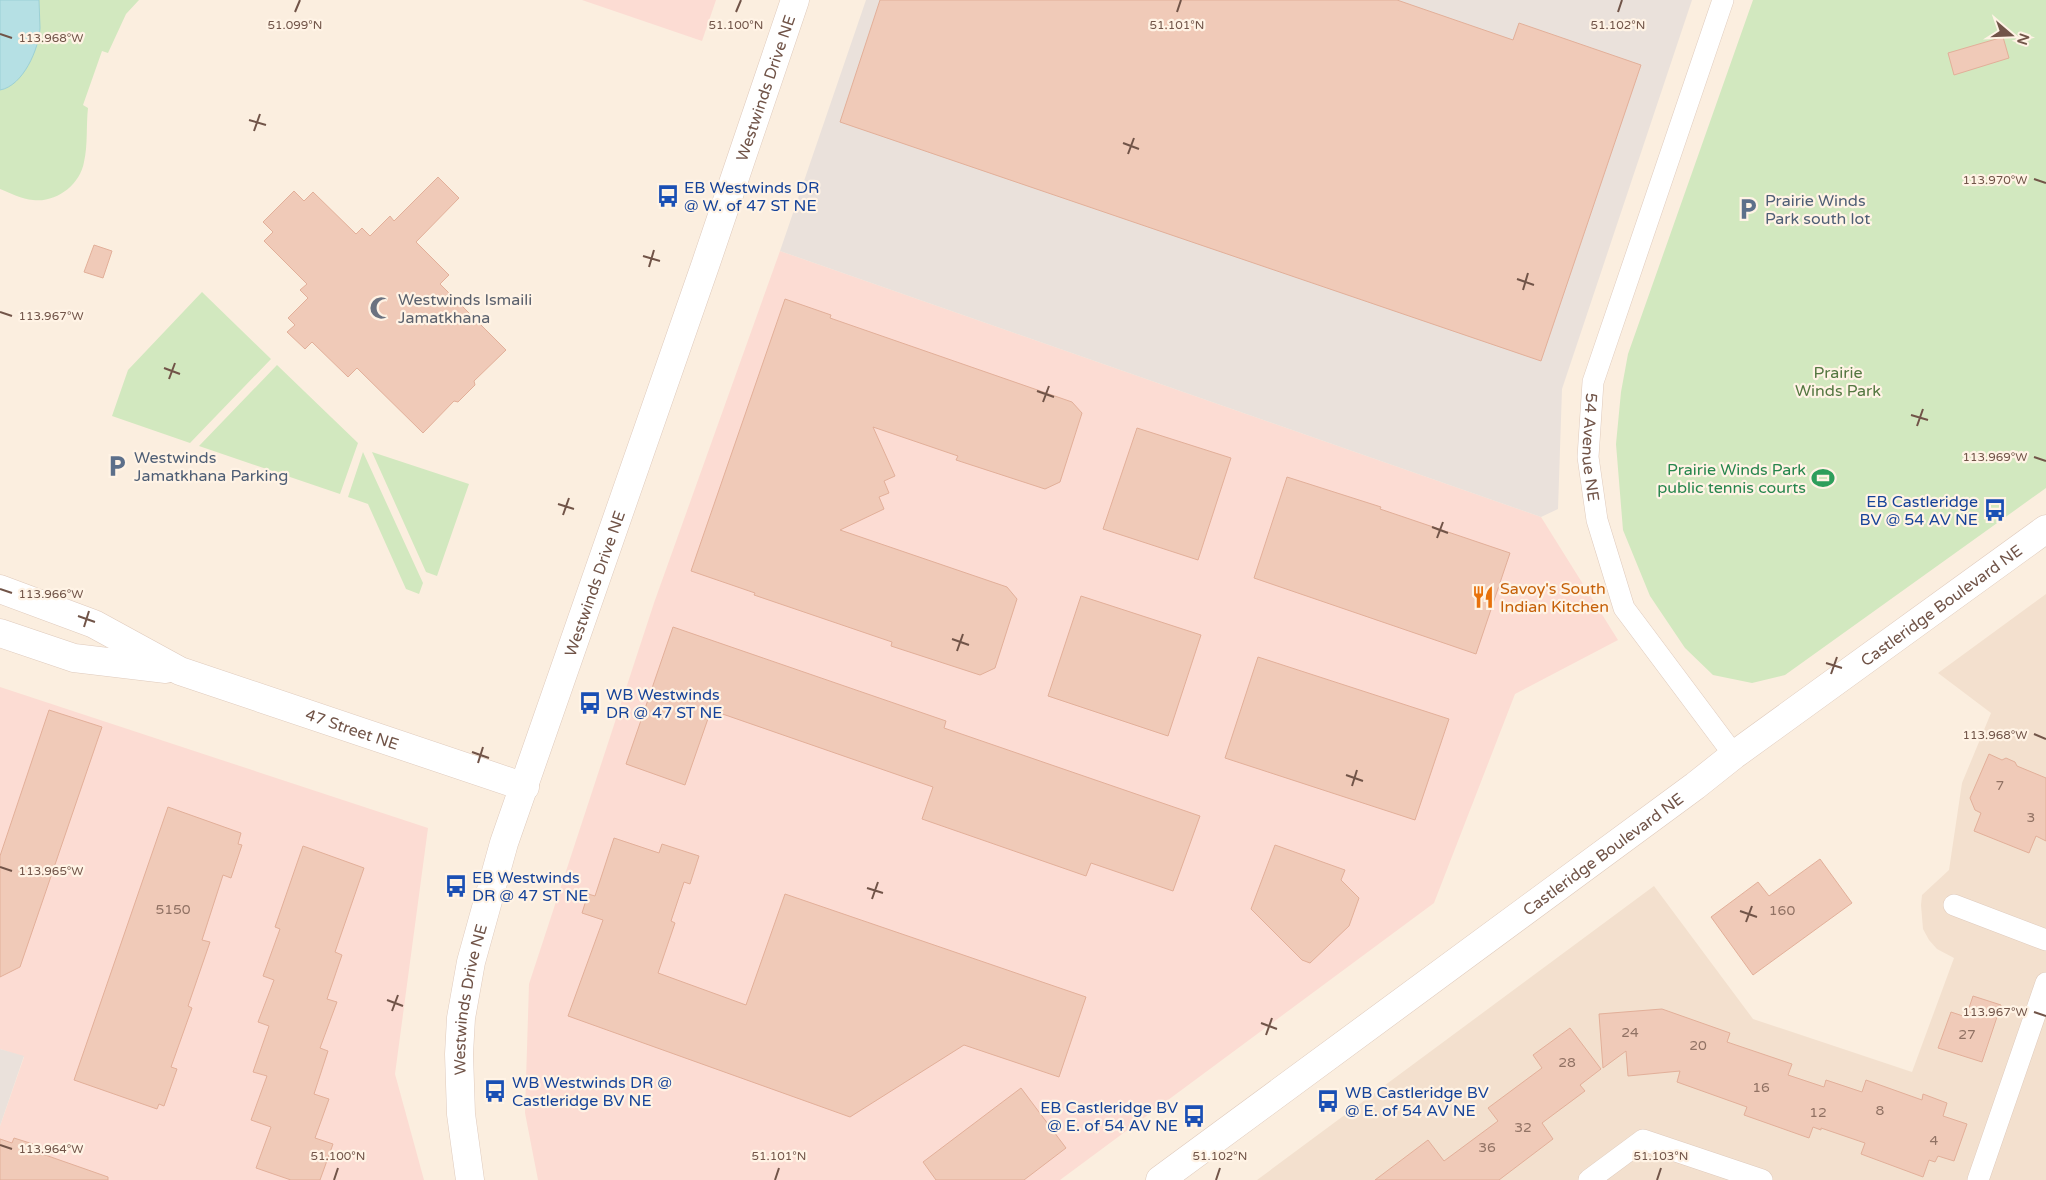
<svg xmlns="http://www.w3.org/2000/svg" width="2046" height="1180" font-family="'Varela Round',sans-serif">
<style>
.residential{fill:#f3e0ce}
.commercial{fill:#fcdcd3}
.industrial{fill:#eae1db}
.green{fill:#d2e8bf}
.water{fill:#b5e0e4;stroke:#9cd0d5}
.building{fill:#f0cab8;stroke:#e2af99}
.lines{fill:none;stroke-linecap:round;stroke-linejoin:round}
.minor-casing{stroke:#dfcabc;stroke-width:22}
.tertiary-casing{stroke:#dfcabc;stroke-width:29}
.minor{stroke:#fff;stroke-width:21}
.tertiary{stroke:#fff;stroke-width:28}
.ticks{fill:none;stroke:#715448;stroke-width:2}
.labels{text-anchor:middle;stroke-width:4.5;stroke-linejoin:round;paint-order:stroke}
.number-label{font-size:14px;fill:#917264}
.street-label{font-size:16px;fill:#715448;stroke:#fff3e5}
.transit-label{font-size:16px;fill:#164399;stroke:#fff3e5;text-anchor:start}
.service-label{font-size:16px;fill:#4e5e75;stroke:#fff3e5;text-anchor:start}
.worship-label{font-size:16px;fill:#5b616d;stroke:#fff3e5;text-anchor:start}
.park-label{font-size:16px;fill:#547741;stroke:#fff3e5}
.leisure-label{font-size:16px;fill:#27864d;stroke:#fff3e5;text-anchor:end}
.food-label{font-size:16px;fill:#c56008;stroke:#fff3e5;text-anchor:start}
.ticks-label{font-size:12px;text-anchor:middle;fill:#715448;stroke:#fff3e5;stroke-width:4.5;stroke-linejoin:round;paint-order:stroke}
</style>
<rect width="100%" height="100%" fill="#fbeedf"/>
<path class="residential" d="M 2046,594 L 2046,1180 L 1257,1180 L 1654,886 L 1753,1019 L 1912,1072 L 1954,958 L 1937,949 L 1929,940 L 1923,929 L 1921,905 L 1922,895 L 1949,870 L 1962,783 L 1991,713 L 1938,673 Z"/>
<path class="commercial" d="M 582,0 L 716,0 L 702,41 Z
M 780,251 L 1541,517 L 1618,640 L 1515,694 L 1434,903 L 1060,1180 L 538,1180 L 525,1113 L 529,984 L 654,603 Z
M 0,687 L 428,828 L 395,1074 L 424,1180 L 0,1180 L 0,1126 L 24,1057 L 0,1049 Z"/>
<path class="industrial" d="M 866,0 L 1692,0 L 1562,389 L 1558,509 L 1541,517 L 780,251 Z
M 0,1049 L 24,1056 L 0,1126 Z"/>
<path class="green" d="M 0,0 L 139,0 L 126,14 L 108,53 L 102,51 L 83,105 L 88,108 C 86,126 88,145 84,162 C 80,185 56,203 33,200 C 22,199 10,193 0,189 Z
M 1753,0 L 2046,0 L 2046,488 L 1785,675 L 1752,683 L 1713,675 L 1685,648 L 1650,596 L 1623,530 L 1616,444 L 1621,392 L 1628,354 Z
M 202,292 L 271,359 L 190,443 L 112,416 L 128,370 Z
M 277,365 L 358,443 L 340,494 L 199,446 Z
M 363,452 L 423,583 L 419,594 L 406,589 L 368,504 L 348,497 Z
M 372,452 L 469,484 L 437,576 L 426,572 Z"/>
<path class="water" d="M 0,0 L 39,0 C 39,9 40,19 40,28 C 39,49 23,86 0,90 Z"/>
<path class="building" d="M 880,0 L 1397,0 L 1513,40 L 1519,23 L 1641,65 L 1541,361 L 840,122 Z
M 2003,37 L 2009,58 L 1954,75 L 1948,53 Z
M 438,177 L 459,198 L 416,242 L 449,275 L 440,284 L 506,350 L 474,381 L 475,385 L 458,402 L 454,401 L 423,433 L 357,368 L 348,377 L 312,342 L 305,349 L 287,332 L 295,325 L 288,318 L 308,298 L 300,290 L 307,284 L 264,241 L 273,232 L 263,222 L 294,191 L 304,201 L 313,192 L 356,234 L 362,228 L 370,236 L 390,216 L 394,221 Z
M 94,245 L 112,251 L 103,278 L 84,272 Z
M 785,299 L 831,315 L 830,318 L 1072,402 L 1082,413 L 1060,482 L 1045,489 L 956,460 L 958,456 L 873,427 L 895,476 L 884,481 L 889,493 L 879,497 L 884,509 L 840,530 L 1007,587 L 1017,599 L 995,668 L 980,675 L 891,646 L 892,642 L 754,595 L 755,593 L 691,571 Z
M 1137,428 L 1231,458 L 1198,560 L 1103,529 Z
M 1287,477 L 1381,507 L 1380,509 L 1510,553 L 1476,654 L 1254,578 Z
M 1081,596 L 1201,635 L 1168,736 L 1048,696 Z
M 673,627 L 946,721 L 944,728 L 1200,816 L 1173,891 L 1091,863 L 1086,876 L 922,819 L 933,787 L 711,710 L 685,785 L 626,764 Z
M 1258,657 L 1449,719 L 1415,820 L 1225,758 Z
M 49,710 L 102,727 L 20,967 L 0,977 L 0,856 Z
M 1989,754 L 2002,760 L 2006,758 L 2015,762 L 2017,766 L 2046,778 L 2046,841 L 2036,836 L 2029,853 L 1974,831 L 1981,813 L 1975,810 L 1970,798 Z
M 168,807 L 241,833 L 238,844 L 242,845 L 231,878 L 223,875 L 202,940 L 210,942 L 188,1006 L 192,1008 L 171,1067 L 177,1069 L 164,1106 L 159,1104 L 157,1109 L 74,1080 Z
M 614,838 L 659,853 L 662,844 L 699,856 L 690,884 L 684,882 L 671,921 L 675,923 L 658,973 L 746,1005 L 785,894 L 1086,997 L 1059,1077 L 964,1045 L 850,1117 L 568,1016 L 603,920 L 582,913 L 588,894 L 595,896 Z
M 1275,845 L 1345,870 L 1341,880 L 1359,898 L 1349,926 L 1310,963 L 1302,960 L 1251,909 Z
M 303,846 L 364,868 L 335,952 L 342,955 L 327,999 L 337,1002 L 320,1048 L 328,1051 L 314,1094 L 329,1099 L 315,1138 L 333,1144 L 320,1180 L 291,1180 L 256,1168 L 271,1127 L 251,1120 L 267,1076 L 253,1072 L 269,1026 L 258,1022 L 274,980 L 263,976 L 280,929 L 275,927 Z
M 1820,859 L 1852,903 L 1753,975 L 1711,917 L 1758,882 L 1769,896 Z
M 1973,996 L 2001,1005 L 1982,1062 L 1938,1048 L 1951,1012 L 1966,1017 Z
M 1662,1009 L 1730,1033 L 1727,1042 L 1792,1064 L 1788,1075 L 1824,1087 L 1826,1080 L 1862,1092 L 1866,1080 L 1922,1100 L 1923,1094 L 1947,1103 L 1943,1116 L 1967,1124 L 1954,1161 L 1938,1156 L 1935,1162 L 1929,1160 L 1923,1177 L 1861,1154 L 1865,1143 L 1821,1128 L 1821,1130 L 1813,1127 L 1809,1138 L 1744,1115 L 1747,1107 L 1677,1082 L 1680,1071 L 1628,1076 L 1626,1051 L 1603,1068 L 1599,1014 Z
M 1570,1028 L 1601,1069 L 1580,1085 L 1585,1091 L 1542,1123 L 1553,1139 L 1499,1180 L 1375,1180 L 1428,1140 L 1444,1161 L 1498,1121 L 1488,1108 L 1542,1068 L 1533,1055 Z
M 1021,1088 L 1066,1148 L 1024,1180 L 936,1180 L 923,1162 Z
M 14,1138 L 33,1144 L 31,1150 L 108,1177 L 108,1180 L 0,1180 L 0,1139 L 12,1143 Z"/>
<g class="lines">
<defs>
<g id="minor">
<path id="s1" d="M 1723,0 L 1593,382 L 1588,457 L 1597,520 L 1624,608 L 1734,755"/>
<path d="M 1954,905 L 2046,940"/>
<path d="M 1589,1180 L 1643,1140 L 1762,1180"/>
<path d="M 1978,1180 L 2046,983"/>
</g>
<g id="tertiary">
<path id="s2" d="M 0,589 L 94,624 L 180,671 L 525,787"/>
<path d="M 0,633 L 74,658 L 166,669"/>
<path id="s3" d="M 470,1180 L 461,1114 L 459,1054 L 461,1018 L 471,962 L 504,843 L 706,263 L 795,0"/>
<path id="s4" d="M 1160,1180 L 1695,786 L 1734,755 L 2046,529"/>
</g>
</defs>
<use href="#minor" class="minor-casing"/>
<use href="#tertiary" class="tertiary-casing"/>
<use href="#minor" class="minor"/>
<use href="#tertiary" class="tertiary"/>
</g>
<path class="ticks" d="M 295,12 L 300,0M 736,12 L 741,0M 1177,12 L 1181,0M 1618,12 L 1622,0M 0,34 L 12,38M 249,120 L 266,125M 254,131 L 260,114M 1123,143 L 1139,149M 1128,154 L 1134,138M 2034,179 L 2046,183M 643,256 L 660,261M 649,267 L 654,250M 1517,279 L 1534,285M 1523,290 L 1528,273M 0,312 L 12,316M 164,368 L 180,374M 169,379 L 175,363M 1037,391 L 1054,397M 1043,402 L 1049,386M 1911,415 L 1928,420M 1917,426 L 1923,409M 2034,457 L 2046,461M 558,504 L 574,509M 563,515 L 569,498M 1432,527 L 1448,533M 1437,538 L 1443,522M 0,589 L 12,593M 78,616 L 95,622M 84,627 L 89,611M 952,639 L 969,645M 957,651 L 963,634M 1826,663 L 1842,668M 1831,674 L 1837,657M 2034,734 L 2046,739M 472,752 L 489,758M 478,763 L 483,747M 1346,775 L 1363,781M 1352,786 L 1357,770M 0,867 L 12,871M 867,888 L 883,893M 872,899 L 878,882M 1740,911 L 1757,917M 1746,922 L 1752,906M 387,1000 L 403,1006M 392,1011 L 398,995M 2034,1012 L 2046,1016M 1261,1023 L 1277,1029M 1266,1035 L 1272,1018M 0,1145 L 12,1149M 334,1180 L 338,1168M 775,1180 L 779,1168M 1216,1180 L 1220,1168M 1657,1180 L 1661,1168"/>
<defs>
<symbol id="bus-bare" viewBox="-9 -9 18 18"><path d="M-5-6H5V4H4V6H2V4H-2V6H-4V4H-5ZM-3.5-4V0h7V-4ZM-3.5 1.2v1.5H-2V1.2ZM2 1.2v1.5H3.5V1.2Z" fill="#1a4fb4" stroke="#fff3e5" stroke-width="2.5" paint-order="stroke"/></symbol>
<symbol id="parking-bare" viewBox="-9 -9 18 18"><path d="M-3.5-5.5H1a3.5 3.5 0 0 1 0 7H-1V5.5H-3.5ZM-1-3.4V-.6H.8a1.4 1.4 0 0 0 0-2.8Z" fill="#5c6f8a" stroke="#fff3e5" stroke-width="2.5" paint-order="stroke"/></symbol>
<symbol id="mosque-bare" viewBox="-9 -9 18 18"><path d="M3.5-4.9A6 6 0 1 0 3.5 4.9A5 5 0 1 1 3.5-4.9Z" fill="#6b7280" stroke="#fff3e5" stroke-width="2.5" paint-order="stroke"/></symbol>
<symbol id="stadium-bare" viewBox="-9 -9 18 18"><path d="M0-5a6.5 5 0 1 0 0 10a6.5 5 0 1 0 0-10ZM-3.5-1.8h7v3.6h-7Z" fill="#2e9e5b" stroke="#fff3e5" stroke-width="2.5" paint-order="stroke"/></symbol>
<symbol id="restaurant-bare" viewBox="-9 -9 18 18"><path d="M-5-6h1v4h1v-4h1v4h1v-4h1v5L-1.5 .5V6h-2V.5L-5-1ZM5-6V6H3V1.5H1.5Q1.5-4 5-6Z" fill="#e8710a" stroke="#fff3e5" stroke-width="2.5" paint-order="stroke"/></symbol>
</defs>
<g fill-rule="evenodd">
<use href="#bus-bare" x="652" y="180" width="32" height="32"/>
<use href="#parking-bare" x="1732" y="193" width="32" height="32"/>
<use href="#mosque-bare" x="365" y="292" width="32" height="32"/>
<use href="#parking-bare" x="101" y="450" width="32" height="32"/>
<use href="#stadium-bare" x="1807" y="462" width="32" height="32"/>
<use href="#bus-bare" x="1979" y="494" width="32" height="32"/>
<use href="#restaurant-bare" x="1467" y="581" width="32" height="32"/>
<use href="#bus-bare" x="574" y="687" width="32" height="32"/>
<use href="#bus-bare" x="440" y="870" width="32" height="32"/>
<use href="#bus-bare" x="479" y="1075" width="32" height="32"/>
<use href="#bus-bare" x="1312" y="1085" width="32" height="32"/>
<use href="#bus-bare" x="1178" y="1100" width="32" height="32"/>
</g>
<g class="labels">
<g class="number-label">
<text x="2000" y="790">7</text>
<text x="2031" y="822">3</text>
<text x="173" y="914">5150</text>
<text x="1782" y="915">160</text>
<text x="1630" y="1037">24</text>
<text x="1967" y="1039">27</text>
<text x="1698" y="1050">20</text>
<text x="1567" y="1067">28</text>
<text x="1761" y="1092">16</text>
<text x="1880" y="1115">8</text>
<text x="1818" y="1117">12</text>
<text x="1523" y="1132">32</text>
<text x="1934" y="1145">4</text>
<text x="1487" y="1152">36</text>
</g>
<g class="street-label">
<text dy="6" stroke="none"><textPath href="#s3" startOffset="1142">Westwinds Drive NE</textPath></text>
<text dy="6" stroke="none"><textPath href="#s1" startOffset="469">54 Avenue NE</textPath></text>
<text dy="6" stroke="none"><textPath href="#s3" startOffset="618">Westwinds Drive NE</textPath></text>
<text dy="6" stroke="none"><textPath href="#s4" startOffset="970">Castleridge Boulevard NE</textPath></text>
<text dy="6" stroke="none"><textPath href="#s2" startOffset="380">47 Street NE</textPath></text>
<text dy="6" stroke="none"><textPath href="#s4" startOffset="550">Castleridge Boulevard NE</textPath></text>
<text dy="6" stroke="none"><textPath href="#s3" startOffset="182">Westwinds Drive NE</textPath></text>
</g>
<g class="transit-label">
<text x="684" y="193">EB Westwinds DR<tspan x="684" dy="18">@ W. of 47 ST NE</tspan></text>
<text x="1978" y="507" text-anchor="end">EB Castleridge<tspan x="1978" dy="18">BV @ 54 AV NE</tspan></text>
<text x="606" y="700">WB Westwinds<tspan x="606" dy="18">DR @ 47 ST NE</tspan></text>
<text x="472" y="883">EB Westwinds<tspan x="472" dy="18">DR @ 47 ST NE</tspan></text>
<text x="512" y="1088">WB Westwinds DR @<tspan x="512" dy="18">Castleridge BV NE</tspan></text>
<text x="1345" y="1098">WB Castleridge BV<tspan x="1345" dy="18">@ E. of 54 AV NE</tspan></text>
<text x="1178" y="1113" text-anchor="end">EB Castleridge BV<tspan x="1178" dy="18">@ E. of 54 AV NE</tspan></text>
</g>
<g class="service-label">
<text x="1765" y="206">Prairie Winds<tspan x="1765" dy="18">Park south lot</tspan></text>
<text x="134" y="463">Westwinds<tspan x="134" dy="18">Jamatkhana Parking</tspan></text>
</g>
<g class="worship-label">
<text x="398" y="305">Westwinds Ismaili<tspan x="398" dy="18">Jamatkhana</tspan></text>
</g>
<g class="park-label">
<text x="1838" y="378">Prairie<tspan x="1838" dy="18">Winds Park</tspan></text>
</g>
<g class="leisure-label">
<text x="1806" y="475">Prairie Winds Park<tspan x="1806" dy="18">public tennis courts</tspan></text>
</g>
<g class="food-label">
<text x="1500" y="594">Savoy's South<tspan x="1500" dy="18">Indian Kitchen</tspan></text>
</g>
</g>
<g class="ticks-label">
<text x="736" y="29">51.100°N</text>
<text x="295" y="29">51.099°N</text>
<text x="1177" y="29">51.101°N</text>
<text x="1618" y="29">51.102°N</text>
<text x="51" y="42">113.968°W</text>
<text x="1995" y="184">113.970°W</text>
<text x="51" y="320">113.967°W</text>
<text x="1995" y="461">113.969°W</text>
<text x="51" y="598">113.966°W</text>
<text x="1995" y="739">113.968°W</text>
<text x="51" y="875">113.965°W</text>
<text x="1995" y="1016">113.967°W</text>
<text x="51" y="1153">113.964°W</text>
<text x="338" y="1160">51.100°N</text>
<text x="779" y="1160">51.101°N</text>
<text x="1220" y="1160">51.102°N</text>
<text x="1661" y="1160">51.103°N</text>
</g>
<g transform="translate(2011 35) rotate(109)" stroke="#fff3e5" stroke-width="4" paint-order="stroke">
<path d="M0-4L9 19L0 12L-9 19Z" fill="#715448"/>
<text y="-8" font-size="14" font-weight="bold" text-anchor="middle" fill="#715448">N</text>
</g>
</svg>
